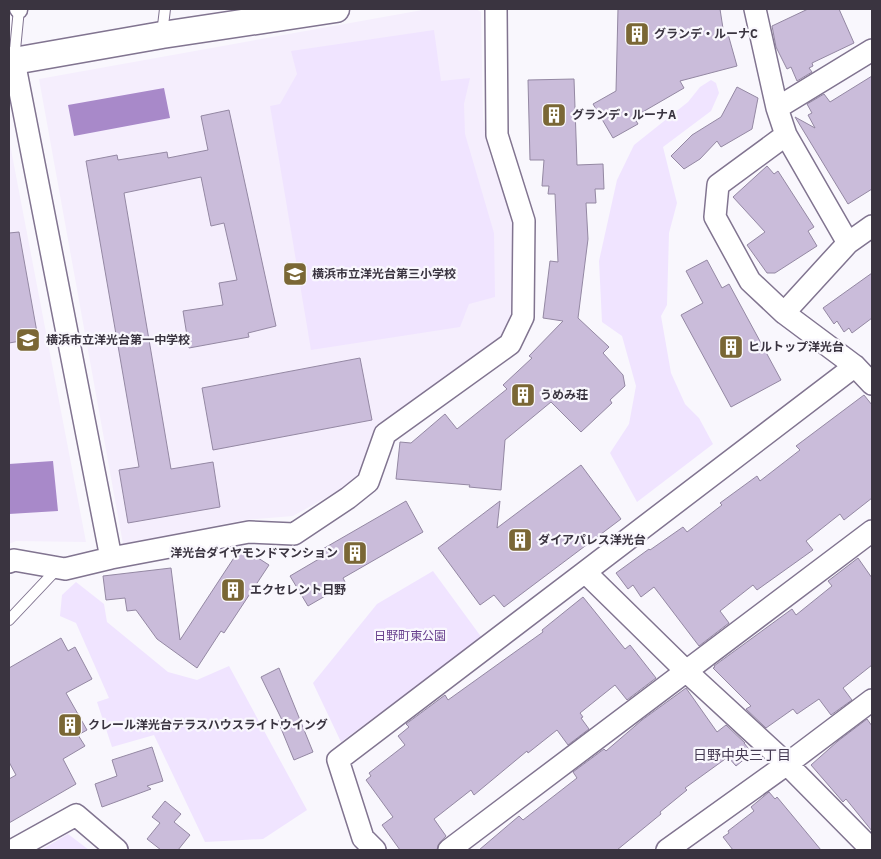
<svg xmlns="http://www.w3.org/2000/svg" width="881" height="859" font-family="'IBM Plex Sans','Noto Sans JP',sans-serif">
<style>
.built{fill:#f5eefd}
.green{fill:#f0e4ff}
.water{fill:#a889c9}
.building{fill:#cabcda;stroke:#9488a3}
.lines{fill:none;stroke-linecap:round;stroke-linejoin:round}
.service-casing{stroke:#817490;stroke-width:12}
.pedestrian-casing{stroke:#817490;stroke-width:19}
.minor-casing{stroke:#817490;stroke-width:24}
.tertiary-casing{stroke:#817490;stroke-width:29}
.service{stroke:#fff;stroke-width:10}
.pedestrian{stroke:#fff;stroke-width:16}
.minor{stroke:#fff;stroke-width:21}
.tertiary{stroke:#fff;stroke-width:26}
.labels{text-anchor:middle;stroke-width:4.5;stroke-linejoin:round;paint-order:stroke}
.poi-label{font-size:12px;font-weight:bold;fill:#3a3440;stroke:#f9f7fd;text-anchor:start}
.park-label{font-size:12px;fill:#673f8d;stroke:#f9f7fd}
.neighbourhood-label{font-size:14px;fill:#453a52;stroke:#f9f7fd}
</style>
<rect width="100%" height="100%" fill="#f9f7fd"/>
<path class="built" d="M 428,9 L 476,9 L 481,12 L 483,117 L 490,155 L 516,226 L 513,322 L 499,342 L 453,375 L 376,425 L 361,478 L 293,516 L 245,520 L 123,544 L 39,79 Z
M 9,139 L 86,542 L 16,541 L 9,544 Z"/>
<path class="green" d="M 434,30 L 441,81 L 470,78 L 464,104 L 465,134 L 494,233 L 495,297 L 469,304 L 460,327 L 311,350 L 270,106 L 280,104 L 297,74 L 291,51 Z
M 711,80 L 716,83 L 719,93 L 711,111 L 663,147 L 677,203 L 669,233 L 667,305 L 661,316 L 671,373 L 685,404 L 699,418 L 713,444 L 637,502 L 610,453 L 629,424 L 636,386 L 622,336 L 602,322 L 599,261 L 617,180 L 634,145 L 688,102 L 700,87 Z
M 433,571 L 482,638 L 341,742 L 313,683 L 377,604 Z
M 76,582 L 104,604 L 107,622 L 168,672 L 197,680 L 229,666 L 307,810 L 263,839 L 205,842 L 154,735 L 112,747 L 97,702 L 109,698 L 76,623 L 60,616 L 62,595 Z
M 68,834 L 89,850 L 41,850 Z"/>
<path class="water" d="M 164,88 L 170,118 L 74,136 L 68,105 Z
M 53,461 L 58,511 L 9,514 L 9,464 Z"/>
<path class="building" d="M 618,9 L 720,9 L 724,35 L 728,34 L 737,66 L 680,81 L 684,88 L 634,117 L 638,124 L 613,138 L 593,104 L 616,91 Z
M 808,9 L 839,9 L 854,43 L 812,63 L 813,66 L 809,68 L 812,72 L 797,81 L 791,67 L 787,69 L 776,47 L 772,26 Z
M 872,76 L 872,189 L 848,204 L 795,117 L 815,128 L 808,115 L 812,113 L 807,104 L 824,94 L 830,102 Z
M 574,79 L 577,165 L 603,164 L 604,189 L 595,189 L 596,203 L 586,203 L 588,239 L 578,318 L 609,347 L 603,353 L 623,375 L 625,386 L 610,400 L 612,403 L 581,432 L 551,402 L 505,440 L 501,490 L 469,487 L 470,485 L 396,479 L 400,442 L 411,443 L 445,414 L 457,429 L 507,389 L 503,385 L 532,358 L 529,356 L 563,321 L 543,318 L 550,261 L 558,262 L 555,194 L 548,194 L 549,186 L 542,186 L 544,160 L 530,160 L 528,80 Z
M 737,87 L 758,98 L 752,129 L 721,147 L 717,141 L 700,159 L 684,169 L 671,156 L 692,135 L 721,117 Z
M 229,110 L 276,326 L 248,333 L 249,337 L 189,348 L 183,311 L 223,305 L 219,283 L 237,280 L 224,223 L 211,226 L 201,177 L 124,193 L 171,469 L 213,462 L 220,507 L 128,523 L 119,470 L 139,467 L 86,161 L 117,155 L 118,160 L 167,152 L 168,158 L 208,150 L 201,116 Z
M 767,166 L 774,174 L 778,171 L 814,227 L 808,231 L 817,246 L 775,273 L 767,273 L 747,245 L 765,232 L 733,197 Z
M 19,232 L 38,338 L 9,343 L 9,233 Z
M 707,260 L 722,288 L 729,284 L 781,380 L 731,407 L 681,315 L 703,303 L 686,271 Z
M 872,273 L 872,318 L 852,333 L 849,328 L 844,332 L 837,321 L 834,324 L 823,308 Z
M 360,358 L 372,420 L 213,450 L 202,388 Z
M 864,395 L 872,405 L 872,498 L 844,520 L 840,514 L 806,541 L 813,550 L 757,590 L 753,585 L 720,611 L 729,623 L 699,646 L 654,587 L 641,597 L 633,585 L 628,589 L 616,573 L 649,549 L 650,550 L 683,527 L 687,532 L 722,505 L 720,503 L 757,476 L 760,481 L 800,450 L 796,446 Z
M 581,465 L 621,519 L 504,607 L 494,595 L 480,605 L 438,548 L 500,501 L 497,528 Z
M 406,501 L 423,532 L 343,578 L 346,584 L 308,606 L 290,576 L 324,556 L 321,550 Z
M 241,547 L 269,565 L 224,633 L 221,631 L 197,668 L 157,639 L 136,610 L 127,611 L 125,598 L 106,600 L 103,576 L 171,568 L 180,640 Z
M 858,558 L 872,578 L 872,665 L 843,688 L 852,700 L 831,715 L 819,699 L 797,714 L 793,709 L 766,728 L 746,709 L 751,706 L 713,668 L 715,667 L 714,666 L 792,609 L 796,615 L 832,586 L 828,581 Z
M 583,597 L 625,649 L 630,645 L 656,678 L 627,700 L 615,685 L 580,713 L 583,717 L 581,718 L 589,729 L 568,745 L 557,730 L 528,753 L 527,751 L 474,795 L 471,790 L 434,819 L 446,836 L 438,845 L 437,850 L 400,850 L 382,825 L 393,817 L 366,780 L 371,776 L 369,773 L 405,745 L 398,736 L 409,727 L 406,724 L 445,695 L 448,700 L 508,657 L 543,632 L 542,630 Z
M 61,638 L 68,651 L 75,647 L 92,679 L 66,693 L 87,730 L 78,735 L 85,746 L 63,759 L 76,784 L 9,823 L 9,779 L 16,775 L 9,762 L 9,668 Z
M 279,668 L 313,752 L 294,760 L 278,721 L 282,720 L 261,677 Z
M 686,688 L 717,732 L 726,725 L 745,743 L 744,743 L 752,753 L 736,766 L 728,757 L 685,788 L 687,790 L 660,812 L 661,814 L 617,850 L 479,850 L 519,816 L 523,820 L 577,778 L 573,772 L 604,749 L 606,751 L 642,720 Z
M 867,719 L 872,726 L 872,831 L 846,799 L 843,802 L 811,765 L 838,741 Z
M 152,747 L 163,781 L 147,786 L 151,789 L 102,807 L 95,784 L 117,776 L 112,760 Z
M 769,792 L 775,799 L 777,797 L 821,850 L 733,850 L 723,837 L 729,833 L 728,831 L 754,811 L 751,807 Z
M 165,801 L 181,814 L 174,822 L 190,835 L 178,850 L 161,850 L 147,839 L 160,823 L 152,817 Z"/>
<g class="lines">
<defs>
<path id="service" d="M 162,34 L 165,9
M 14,60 L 19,9
M 9,620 L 58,568"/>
<path id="pedestrian" d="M 18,9 L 19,10"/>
<path id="minor" d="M 755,9 L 777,108 L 786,135 L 848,243 L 872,226
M 14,61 L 111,558
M 777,108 L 872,50
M 848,243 L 784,313 L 855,366 L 872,384
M 784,313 L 750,281 L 715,217 L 718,185 L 786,135
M 855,366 L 585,572 L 686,671 L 787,764 L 872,850
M 9,562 L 14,560 L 65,569 L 111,558 L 249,532 L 294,534 L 348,498 L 368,482 L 385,434 L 510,344 L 523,317 L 524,221 L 497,135 L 496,9
M 13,850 L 76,815 L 117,850
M 375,850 L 363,838 L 338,760 L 585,572
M 449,850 L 872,531
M 667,850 L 787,764 L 872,700"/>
<path id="tertiary" d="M 9,60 L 14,61 L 162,35 L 336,9"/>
</defs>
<use href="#service" class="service-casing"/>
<use href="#pedestrian" class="pedestrian-casing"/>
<use href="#minor" class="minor-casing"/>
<use href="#tertiary" class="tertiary-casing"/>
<use href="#service" class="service"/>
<use href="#pedestrian" class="pedestrian"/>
<use href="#minor" class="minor"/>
<use href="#tertiary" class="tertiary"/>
</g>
<defs>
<symbol id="building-square" viewBox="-11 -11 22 22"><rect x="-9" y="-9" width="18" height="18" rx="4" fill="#7a6735" stroke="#f9f7fd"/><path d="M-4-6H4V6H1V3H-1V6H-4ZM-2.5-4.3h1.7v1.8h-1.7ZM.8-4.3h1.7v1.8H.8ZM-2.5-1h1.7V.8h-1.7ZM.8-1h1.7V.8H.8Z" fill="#fff"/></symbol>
<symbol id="school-square" viewBox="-11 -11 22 22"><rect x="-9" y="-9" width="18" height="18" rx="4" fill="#7a6735" stroke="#f9f7fd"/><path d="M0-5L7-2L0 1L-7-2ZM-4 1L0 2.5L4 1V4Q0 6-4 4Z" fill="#fff"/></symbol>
</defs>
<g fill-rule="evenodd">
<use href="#building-square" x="623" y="20" width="28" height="28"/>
<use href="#building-square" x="540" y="101" width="28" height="28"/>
<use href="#school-square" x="281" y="260" width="28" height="28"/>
<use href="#school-square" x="14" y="326" width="28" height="28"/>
<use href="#building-square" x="717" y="333" width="28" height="28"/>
<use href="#building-square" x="509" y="381" width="28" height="28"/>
<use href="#building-square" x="506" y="526" width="28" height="28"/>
<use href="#building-square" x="341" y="539" width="28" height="28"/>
<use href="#building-square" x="219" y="576" width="28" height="28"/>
<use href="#building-square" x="56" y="711" width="28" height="28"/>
</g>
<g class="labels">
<g class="poi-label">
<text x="654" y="38">グランデ・ルーナC</text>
<text x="572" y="119">グランデ・ルーナA</text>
<text x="312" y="278">横浜市立洋光台第三小学校</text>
<text x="46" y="344">横浜市立洋光台第一中学校</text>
<text x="748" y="351">ヒルトップ洋光台</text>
<text x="540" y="399">うめみ荘</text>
<text x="538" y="544">ダイアパレス洋光台</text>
<text x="338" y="557" text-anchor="end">洋光台ダイヤモンドマンション</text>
<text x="250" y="594">エクセレント日野</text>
<text x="88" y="729">クレール洋光台テラスハウスライトウイング</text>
</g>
<g class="park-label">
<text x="410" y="640">日野町東公園</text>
</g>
<g class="neighbourhood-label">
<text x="742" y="760">日野中央三丁目</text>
</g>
</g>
<rect width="881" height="859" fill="none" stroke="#3a3440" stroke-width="20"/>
</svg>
